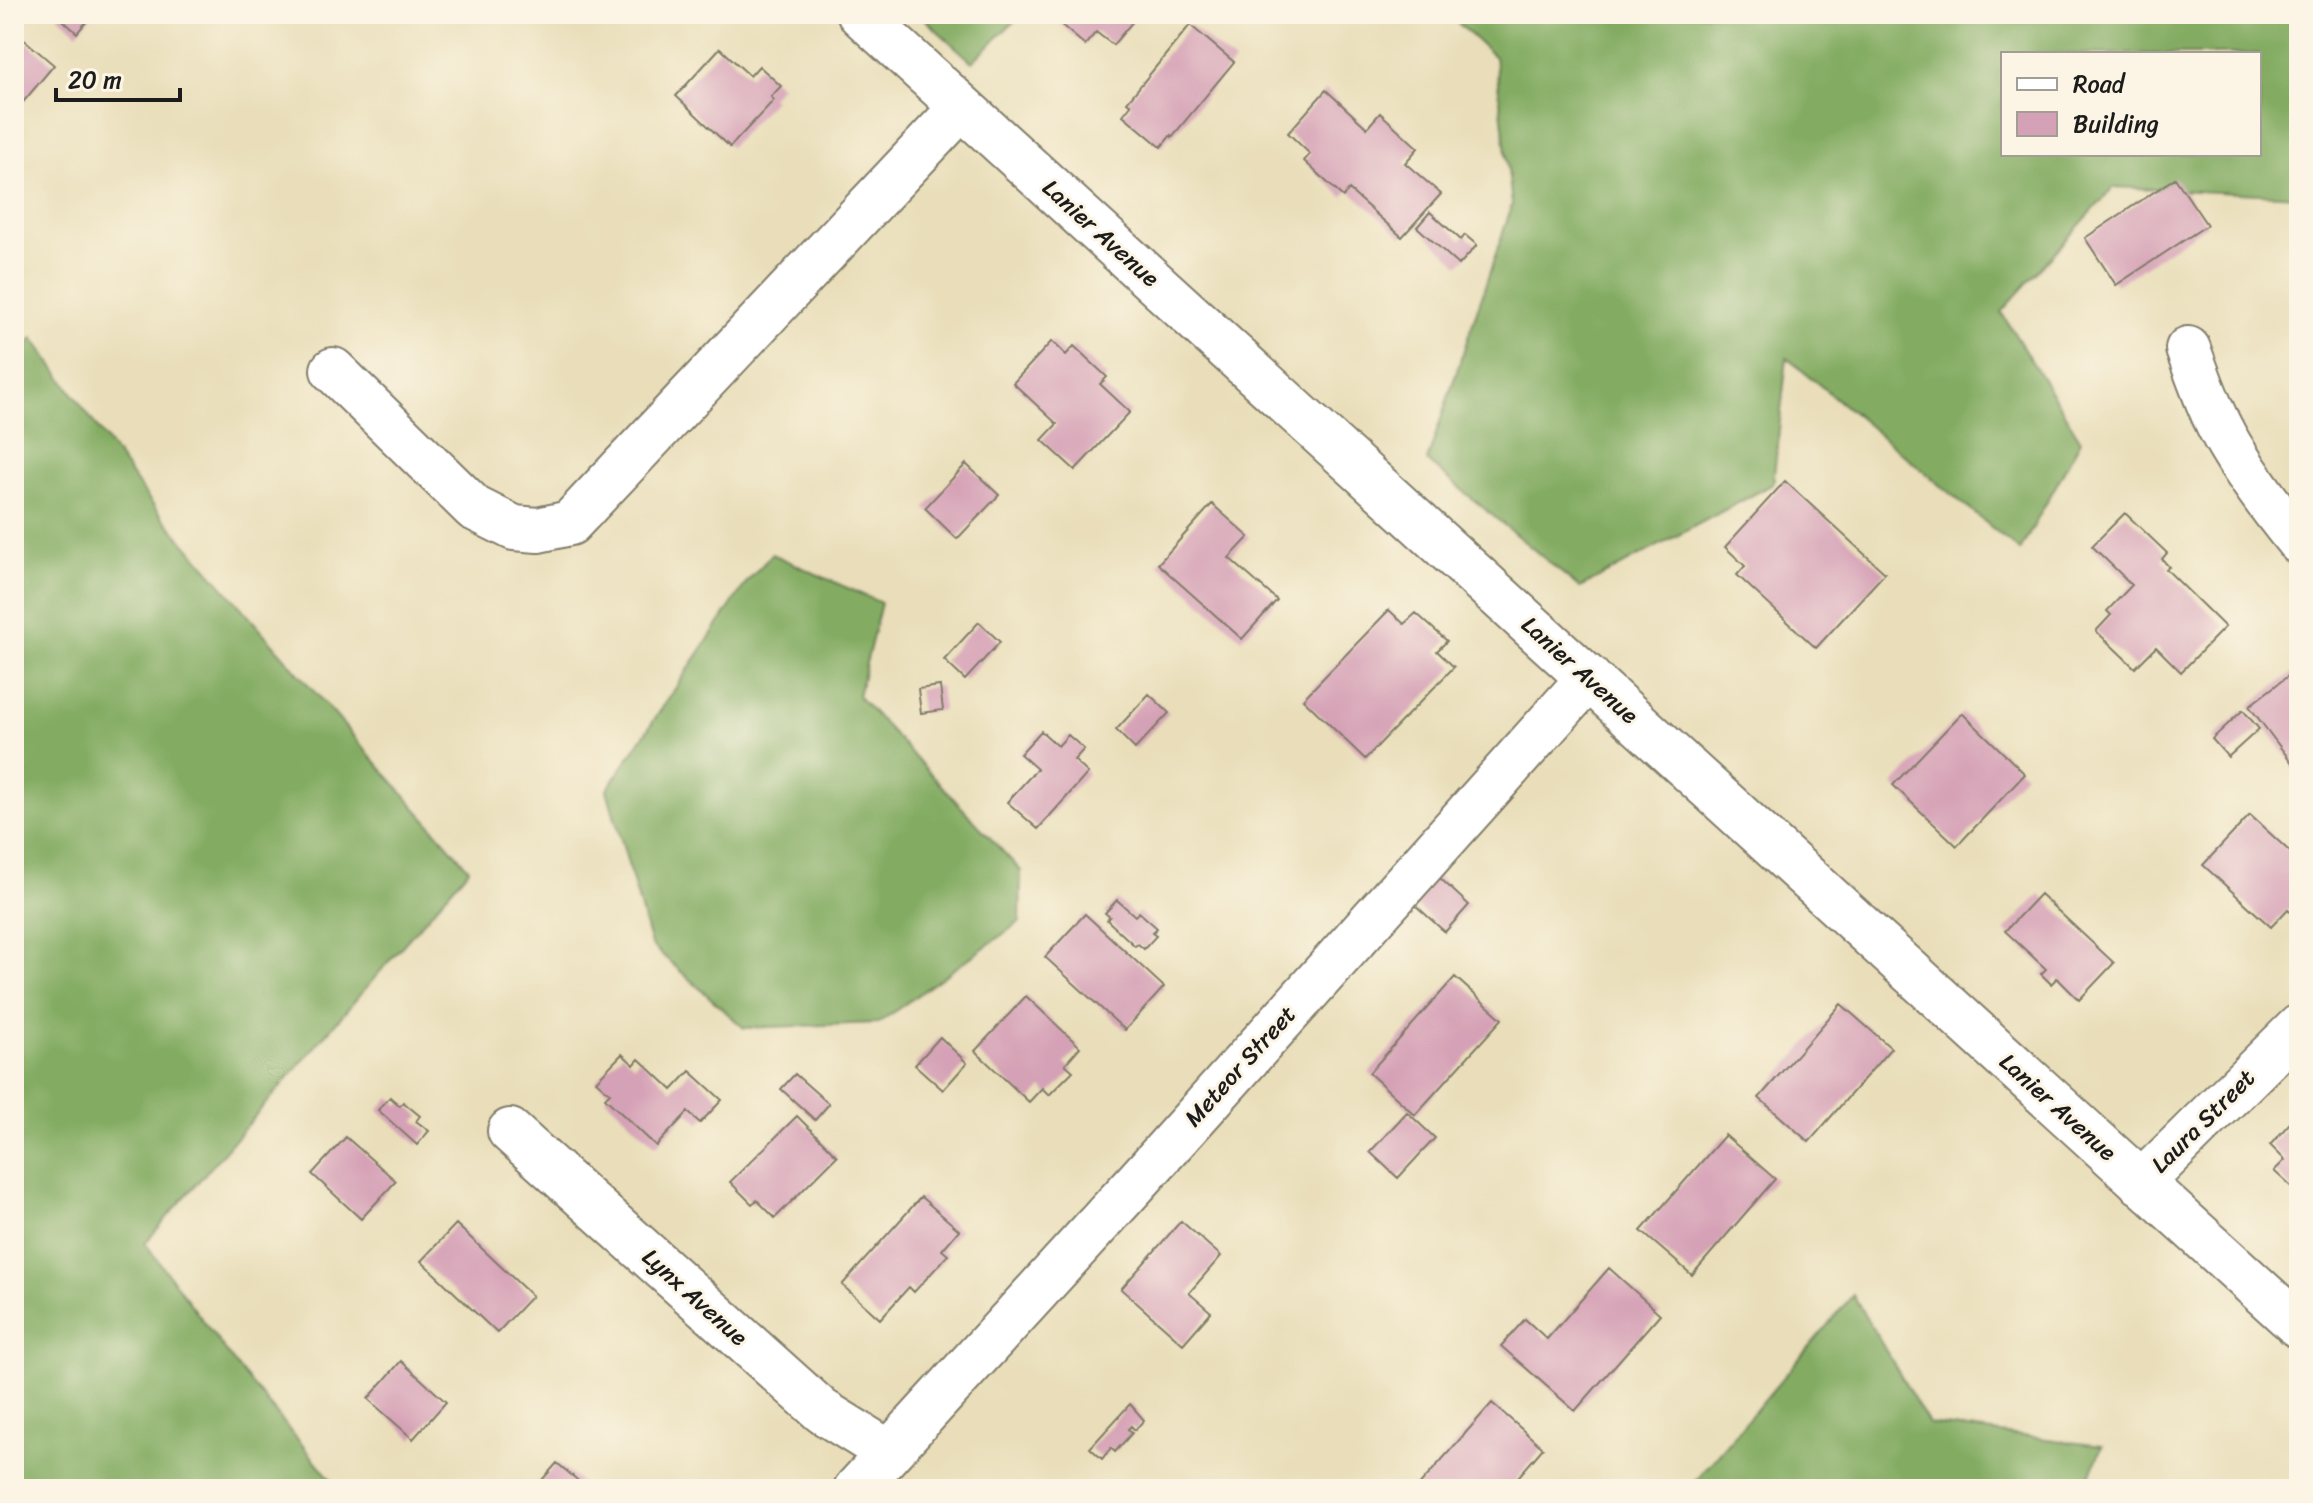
<svg xmlns="http://www.w3.org/2000/svg" width="2313" height="1503" font-family="Sriracha,sans-serif">
<style>
.forest{fill:#83ac62;stroke:#50643f;stroke-width:2;fill-rule:evenodd}
.building{fill:#d5a1b6}
.lines{fill:none;stroke-linecap:round;stroke-linejoin:round}
.street-casing{stroke:#827d6a;stroke-width:48}
.street{stroke:#fff;stroke-width:44}
.labels{text-anchor:middle;stroke-width:6;stroke-linejoin:round;paint-order:stroke}
.street-label{font-size:24px;fill:#1c1c1c;stroke:#fcf5e5}
</style>
<rect width="100%" height="100%" fill="#fcf5e5"/>
<filter id="ink" filterUnits="userSpaceOnUse"><feTurbulence type="fractalNoise" baseFrequency=".0125" numOctaves="2"/><feDisplacementMap in="SourceGraphic" scale="16" xChannelSelector="R" yChannelSelector="G"/><feConvolveMatrix kernelMatrix="1 2 1 2 8 2 1 2 1" color-interpolation-filters="sRGB"/></filter>
<filter id="wash" filterUnits="userSpaceOnUse"><feTurbulence type="fractalNoise" baseFrequency=".006" numOctaves="4" result="noise"/><feDisplacementMap in="SourceGraphic" scale="32" xChannelSelector="R" yChannelSelector="G"/><feGaussianBlur stdDeviation="1.8" result="paint"/><feColorMatrix in="noise" values="0 0 0 0 0 0 0 0 0 0 0 0 0 0 0 0 0 1.4 0 .05"/><feComposite in="paint" operator="in"/></filter>
<g filter="url(#wash)">
<rect width="100%" height="100%" fill="#e9deb9"/>
<path class="forest" d="M 919,14 L 1022,14 L 972,62 Z
M 1448,14 L 2299,14 L 2299,196 L 2114,187 L 2001,312 L 2081,440 L 2020,551 L 1787,358 L 1773,484 L 1580,588 L 1427,461 L 1512,205 L 1495,57 ZM 2003,54 L 2259,54 L 2259,154 L 2003,154 Z
M 33,338 L 158,512 L 469,869 L 145,1243 L 239,1369 L 339,1489 L 14,1489 L 14,363 Z
M 772,554 L 881,603 L 858,696 L 1021,871 L 1020,922 L 878,1023 L 744,1028 L 651,945 L 607,790 L 746,583 Z
M 1853,1295 L 1929,1424 L 2102,1446 L 2085,1489 L 1689,1489 Z"/>
<g id="blocks">
<path class="building" d="M 56,14 L 93,14 L 77,33 Z
M 1065,14 L 1139,14 L 1113,45 L 1096,32 L 1085,45 L 1058,22 Z
M 1190,25 L 1234,62 L 1172,137 L 1171,135 L 1161,147 L 1123,115 L 1131,105 L 1127,102 Z
M 14,31 L 54,65 L 14,113 Z
M 720,48 L 750,76 L 759,66 L 781,86 L 771,97 L 774,100 L 730,147 L 676,96 Z
M 1326,90 L 1367,128 L 1380,113 L 1418,148 L 1405,163 L 1441,194 L 1402,237 L 1349,190 L 1343,197 L 1304,161 L 1310,154 L 1288,133 Z
M 2175,178 L 2207,225 L 2116,285 L 2085,238 Z
M 1430,212 L 1461,240 L 1465,235 L 1477,245 L 1459,265 L 1417,227 Z
M 1052,341 L 1066,355 L 1074,346 L 1107,377 L 1100,384 L 1130,412 L 1075,470 L 1042,440 L 1057,424 L 1013,383 Z
M 966,464 L 999,495 L 957,539 L 925,508 Z
M 1785,481 L 1885,573 L 1816,648 L 1737,575 L 1745,566 L 1725,547 Z
M 1212,504 L 1249,537 L 1229,558 L 1277,600 L 1242,639 L 1158,564 Z
M 2125,513 L 2167,553 L 2162,559 L 2169,567 L 2166,569 L 2225,627 L 2181,672 L 2156,647 L 2135,668 L 2096,631 L 2111,615 L 2107,611 L 2132,585 L 2092,546 Z
M 1389,610 L 1404,624 L 1416,613 L 1447,641 L 1437,651 L 1454,667 L 1365,759 L 1303,699 Z
M 979,622 L 1000,642 L 965,680 L 944,660 Z
M 2293,672 L 2299,679 L 2299,772 L 2249,706 Z
M 940,686 L 943,710 L 921,713 L 918,689 Z
M 1149,694 L 1169,713 L 1135,749 L 1116,730 Z
M 2243,710 L 2259,729 L 2228,757 L 2212,739 Z
M 1962,713 L 2025,774 L 1957,846 L 1893,785 Z
M 1041,731 L 1058,746 L 1068,735 L 1084,749 L 1074,760 L 1088,773 L 1038,829 L 1007,802 L 1037,769 L 1020,754 Z
M 2250,815 L 2299,860 L 2299,915 L 2297,917 L 2288,909 L 2271,927 L 2203,865 Z
M 1428,867 L 1469,905 L 1445,932 L 1403,894 Z
M 2040,894 L 2114,963 L 2079,1000 L 2057,978 L 2051,984 L 2041,974 L 2046,969 L 2005,931 Z
M 1117,900 L 1135,916 L 1139,912 L 1157,928 L 1152,933 L 1156,936 L 1144,949 L 1138,944 L 1135,946 L 1107,920 L 1110,917 L 1105,913 Z
M 1085,914 L 1164,987 L 1125,1030 L 1045,957 Z
M 1455,977 L 1502,1019 L 1415,1115 L 1369,1073 Z
M 1026,996 L 1080,1047 L 1065,1064 L 1073,1071 L 1049,1095 L 1042,1088 L 1029,1102 L 975,1051 Z
M 1841,1004 L 1891,1048 L 1809,1142 L 1759,1098 Z
M 940,1037 L 967,1063 L 943,1090 L 915,1065 Z
M 622,1054 L 634,1065 L 639,1059 L 672,1090 L 690,1071 L 722,1100 L 700,1123 L 688,1112 L 656,1146 L 605,1098 L 610,1093 L 596,1081 Z
M 795,1074 L 829,1104 L 815,1120 L 781,1089 Z
M 390,1097 L 400,1106 L 403,1102 L 420,1116 L 416,1121 L 429,1131 L 417,1145 L 378,1110 Z
M 1407,1112 L 1435,1138 L 1398,1178 L 1370,1152 Z
M 2299,1113 L 2299,1194 L 2274,1171 L 2285,1160 L 2270,1145 Z
M 797,1116 L 837,1156 L 775,1218 L 757,1200 L 752,1204 L 730,1182 Z
M 1725,1135 L 1775,1179 L 1692,1275 L 1641,1231 Z
M 346,1137 L 396,1181 L 361,1219 L 312,1174 Z
M 921,1197 L 959,1230 L 942,1250 L 948,1255 L 914,1292 L 909,1287 L 880,1319 L 842,1285 Z
M 1181,1221 L 1221,1256 L 1189,1293 L 1211,1312 L 1183,1344 L 1121,1289 Z
M 456,1224 L 532,1296 L 497,1333 L 421,1261 Z
M 1609,1268 L 1660,1314 L 1575,1411 L 1501,1346 L 1525,1319 L 1547,1339 Z
M 401,1361 L 446,1402 L 413,1439 L 368,1399 Z
M 1492,1403 L 1543,1448 L 1508,1489 L 1416,1489 Z
M 1130,1404 L 1144,1420 L 1135,1430 L 1131,1426 L 1128,1429 L 1132,1433 L 1115,1452 L 1111,1448 L 1102,1459 L 1090,1448 Z
M 557,1463 L 588,1489 L 534,1489 Z"/>
</g>
</g>
<g filter="url(#ink)">
<use href="#blocks" fill-opacity="0" stroke="#827d6a" stroke-width="2"/>
<g class="lines">
<defs>
<path id="street" d="M 860,14 L 2299,1326
M 2188,349 C 2200,382 2212,416 2230,446 C 2250,480 2274,511 2299,542
M 333,370 L 474,508 L 514,528 L 538,530 L 570,523 L 962,107
M 510,1131 L 822,1411 L 888,1452
M 2141,1183 L 2299,1027
M 856,1489 L 1136,1183 L 1589,678"/>
</defs>
<use href="#street" class="street-casing"/>
<use href="#street" class="street"/>
</g>
</g>
<g class="labels">
<g class="street-label">
<text transform="translate(1101 233) rotate(42)" y="8">Lanier Avenue</text>
<text transform="translate(1580 670) rotate(42)" y="8">Lanier Avenue</text>
<text transform="translate(1240 1066) rotate(-48)" y="8">Meteor Street</text>
<text transform="translate(2058 1107) rotate(42)" y="8">Lanier Avenue</text>
<text transform="translate(2203 1121) rotate(-45)" y="8">Laura Street</text>
<text transform="translate(695 1297) rotate(42)" y="8">Lynx Avenue</text>
</g>
</g>
<rect width="2313" height="1503" fill="none" stroke="#fcf5e5" stroke-width="48"/>
<rect x="2001" y="52" width="260" height="104" fill="#fcf5e5" stroke="#a29e95" stroke-width="2"/>
<rect x="2017" y="78" width="40" height="12" fill="#ffffff" stroke="#a29e95" stroke-width="2"/>
<text x="2073" y="92" font-size="24" fill="#1c1c1c">Road</text>
<rect x="2017" y="112" width="40" height="24" fill="#d5a1b6" stroke="#a29e95" stroke-width="2"/>
<text x="2073" y="132" font-size="24" fill="#1c1c1c">Building</text>
<path d="M56 88v12h124v-12" fill="none" stroke="#1c1c1c" stroke-width="4"/>
<text x="68" y="88" font-size="24" fill="#1c1c1c" stroke="#fcf5e5" stroke-width="6" paint-order="stroke">20 m</text>
</svg>
